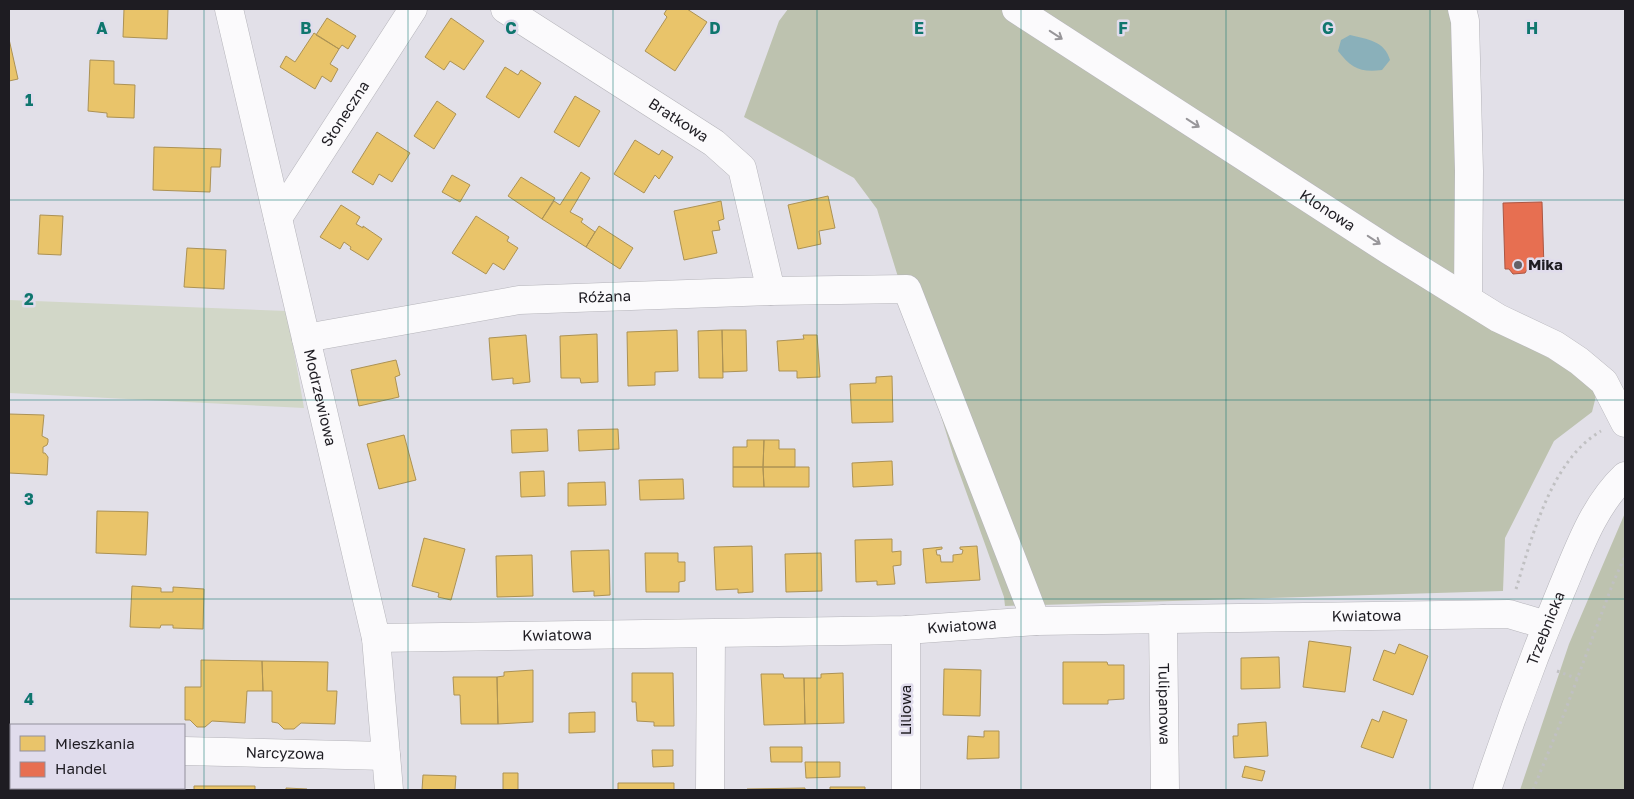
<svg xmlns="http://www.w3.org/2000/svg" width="1634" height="799" font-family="'Golos Text',sans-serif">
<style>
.green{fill:#d2d7c8}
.forest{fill:#bdc2af}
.water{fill:#8ab0ba}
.homes{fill:#e9c46a;stroke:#ac9254}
.shops{fill:#e76f51;stroke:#ab5643}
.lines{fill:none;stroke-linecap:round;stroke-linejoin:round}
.minor-casing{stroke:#b5b4ba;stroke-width:29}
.path{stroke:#c0c0c2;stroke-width:3;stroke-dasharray:2.5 4;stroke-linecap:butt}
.minor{stroke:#fbfafc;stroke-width:28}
.oneway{stroke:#98969a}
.grid{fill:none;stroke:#0f766e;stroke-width:1;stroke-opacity:0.55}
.poi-dot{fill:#636167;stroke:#e0dcec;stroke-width:2}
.labels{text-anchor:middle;stroke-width:5;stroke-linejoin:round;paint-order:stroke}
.street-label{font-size:15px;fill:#1e1c22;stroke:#e0dcec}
.poi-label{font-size:15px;font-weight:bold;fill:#1e1c22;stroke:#e0dcec;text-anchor:start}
.grid-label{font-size:16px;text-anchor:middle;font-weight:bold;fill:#0f766e;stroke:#e0dcec;stroke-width:5;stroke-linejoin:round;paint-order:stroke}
</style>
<rect width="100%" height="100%" fill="#e2e0e8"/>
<path class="green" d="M 9,300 L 287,311 L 304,408 L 9,393 Z"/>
<path class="forest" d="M 788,9 L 1470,9 L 1480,320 L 1567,368 L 1595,389 L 1596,396 L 1592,412 L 1554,441 L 1505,538 L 1503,591 L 1005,606 L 1004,597 L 954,458 L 877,209 L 854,178 L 744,117 L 779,21 Z
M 1625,513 L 1625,790 L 1520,790 L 1569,644 Z
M 9,752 L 11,755 L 11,788 L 141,788 L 142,790 L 9,790 Z"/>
<path class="water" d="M 1350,35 C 1367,39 1385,41 1390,60 L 1382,70 C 1361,73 1351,68 1338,51 L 1341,40 Z"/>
<path class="homes" d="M 124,9 L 168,9 L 167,39 L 123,37 Z
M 667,9 L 687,9 L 707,22 L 675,71 L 645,51 L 667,17 L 664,14 Z
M 327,18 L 356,36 L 348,49 L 342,45 L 339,49 L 316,35 Z
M 451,18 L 484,41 L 464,70 L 450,61 L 444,70 L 425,57 Z
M 314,33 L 339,49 L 330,64 L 338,69 L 331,82 L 322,76 L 315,89 L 280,67 L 286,56 L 295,62 Z
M 9,39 L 18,79 L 9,81 Z
M 90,60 L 114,61 L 114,84 L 135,85 L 134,118 L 107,117 L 107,113 L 88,111 Z
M 505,67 L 518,75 L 521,70 L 541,83 L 519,118 L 486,97 Z
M 575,96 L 600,111 L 579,147 L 554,132 Z
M 437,101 L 456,114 L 434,149 L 414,136 Z
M 377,132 L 410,153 L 392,182 L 379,174 L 373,185 L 352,172 Z
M 635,140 L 659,155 L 662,150 L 673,157 L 659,179 L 655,175 L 644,193 L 614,174 Z
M 154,147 L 221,149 L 220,167 L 211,167 L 210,192 L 153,190 Z
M 581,172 L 590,178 L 570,212 L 583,219 L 581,222 L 595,232 L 586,247 L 542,219 L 554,201 L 560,205 Z
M 452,175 L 470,185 L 460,202 L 442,192 Z
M 521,177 L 555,198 L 542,219 L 508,196 Z
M 828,196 L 835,228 L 819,231 L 821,244 L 798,249 L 788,205 Z
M 721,201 L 724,219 L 718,221 L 720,230 L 712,231 L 717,253 L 684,260 L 674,211 Z
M 341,205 L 360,217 L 356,224 L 363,228 L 363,226 L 382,239 L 368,260 L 350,249 L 351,247 L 344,242 L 340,249 L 320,237 Z
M 40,215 L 63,216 L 61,255 L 38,254 Z
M 476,216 L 509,237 L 507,241 L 518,248 L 504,270 L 493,263 L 486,274 L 452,253 Z
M 599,226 L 633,248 L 620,269 L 586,247 Z
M 187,248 L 226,250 L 224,289 L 184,287 Z
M 677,330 L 678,371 L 655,372 L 655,385 L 628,386 L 627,332 Z
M 722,330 L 746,330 L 747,371 L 723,372 Z
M 722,330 L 723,378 L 699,378 L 698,331 Z
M 597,334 L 598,382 L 581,383 L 580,378 L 561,378 L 560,336 Z
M 526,335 L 530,382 L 513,384 L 513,378 L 492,380 L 489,338 Z
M 803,335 L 817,335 L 820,377 L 797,378 L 797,371 L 779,371 L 777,341 L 804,339 Z
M 396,360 L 400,375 L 395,377 L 399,397 L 359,406 L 351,370 Z
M 892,376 L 893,422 L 852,423 L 850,384 L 876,383 L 876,377 Z
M 9,414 L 44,415 L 42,436 L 48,439 L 48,442 L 47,445 L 43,447 L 43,453 L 45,453 L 48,457 L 47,475 L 9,473 Z
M 547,429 L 548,451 L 512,453 L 511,430 Z
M 618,429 L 619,449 L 579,451 L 578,430 Z
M 404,435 L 416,480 L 379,489 L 367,444 Z
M 747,440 L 764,440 L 763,467 L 733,467 L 733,447 L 747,447 Z
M 764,440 L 779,440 L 779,449 L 795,449 L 795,467 L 763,467 Z
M 892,461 L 893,485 L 853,487 L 852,463 Z
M 733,467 L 763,467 L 764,487 L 733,487 Z
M 763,467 L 809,467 L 809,487 L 764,487 Z
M 544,471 L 545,496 L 521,497 L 520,472 Z
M 683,479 L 684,499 L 640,500 L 639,480 Z
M 605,482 L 606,505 L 568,506 L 568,483 Z
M 97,511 L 148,512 L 146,555 L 96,553 Z
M 424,538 L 465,549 L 451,600 L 438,597 L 439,593 L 412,586 Z
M 892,539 L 892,552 L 901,551 L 901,565 L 893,566 L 895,584 L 877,585 L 877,581 L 856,582 L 855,540 Z
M 752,546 L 753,592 L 738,593 L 738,589 L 716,590 L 714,547 Z
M 977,546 L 980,580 L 926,583 L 923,549 L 942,547 L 942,549 L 936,550 L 937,555 L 940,555 L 941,562 L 953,562 L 953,555 L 962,554 L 963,550 L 960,549 L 960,547 Z
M 609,550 L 610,595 L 594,596 L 594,591 L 573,592 L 571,551 Z
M 645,553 L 678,553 L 678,562 L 685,562 L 685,581 L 679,582 L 679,592 L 646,592 Z
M 821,553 L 822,591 L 786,592 L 785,554 Z
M 532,555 L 533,596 L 497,597 L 496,556 Z
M 132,586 L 161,588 L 161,592 L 173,592 L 173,587 L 204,589 L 203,629 L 173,628 L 173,625 L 161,625 L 160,628 L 130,627 Z
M 1309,641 L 1351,647 L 1345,692 L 1303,687 Z
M 1399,644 L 1428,656 L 1413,695 L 1373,680 L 1384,650 L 1395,654 Z
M 1279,657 L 1280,688 L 1241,689 L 1241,658 Z
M 201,660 L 262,661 L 263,691 L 247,691 L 245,723 L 212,721 L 205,727 L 197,727 L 190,720 L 185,720 L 185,687 L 201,687 Z
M 262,661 L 328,662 L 327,691 L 337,691 L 335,724 L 301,723 L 294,729 L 284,729 L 278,723 L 272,722 L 272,691 L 263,691 Z
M 1063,662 L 1107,662 L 1108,665 L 1124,665 L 1124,699 L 1108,700 L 1108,704 L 1063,704 Z
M 944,669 L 981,670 L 980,716 L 943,715 Z
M 533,670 L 533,722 L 498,724 L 497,677 L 504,676 L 504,672 Z
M 632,673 L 673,673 L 674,726 L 654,726 L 654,722 L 637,721 L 636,702 L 632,702 Z
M 843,673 L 844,723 L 805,724 L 804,678 L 821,678 L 821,674 Z
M 761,674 L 783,674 L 784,678 L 804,678 L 805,724 L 764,725 Z
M 453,677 L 497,677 L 498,724 L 461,724 L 460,695 L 454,695 Z
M 1383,711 L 1407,720 L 1393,758 L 1361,747 L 1372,719 L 1379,722 Z
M 595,712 L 595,732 L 569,733 L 569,713 Z
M 1266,722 L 1268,756 L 1234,758 L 1233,736 L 1238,736 L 1238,724 Z
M 984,731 L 999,731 L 999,758 L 967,759 L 968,736 L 984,737 Z
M 770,747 L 802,747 L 802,762 L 771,762 Z
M 652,750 L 673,750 L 673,766 L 653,767 Z
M 805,762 L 840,762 L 840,777 L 806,778 Z
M 1245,766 L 1265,771 L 1262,781 L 1242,777 Z
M 503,773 L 518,773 L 518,790 L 503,790 Z
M 423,775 L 456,776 L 455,790 L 422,790 Z
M 618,783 L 674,783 L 674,790 L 618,790 Z
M 194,786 L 255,786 L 255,790 L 194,790 Z
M 830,787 L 865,787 L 865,790 L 830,790 Z
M 286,788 L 307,789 L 307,790 L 286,790 Z
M 805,788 L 805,790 L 747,790 L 747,789 Z"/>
<path class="shops" d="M 1542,202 L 1544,268 L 1528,268 L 1525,273 L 1513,274 L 1509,269 L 1505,269 L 1503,203 Z"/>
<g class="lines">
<defs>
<g id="minor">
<path id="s1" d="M 229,9 L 376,638 L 389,790"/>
<path id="s2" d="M 505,9 L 714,143 L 742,168 L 771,291"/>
<path id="s3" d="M 1016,9 L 1390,251 L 1498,318 L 1555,345 L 1579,361 L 1604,382 L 1625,423"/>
<path d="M 1462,9 L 1465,21 L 1469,171 L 1468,298"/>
<path id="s4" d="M 278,218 L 413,9"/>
<path id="s5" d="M 306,338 L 519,300 L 771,291 L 907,289 L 1036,621"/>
<path id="s6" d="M 1163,619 L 1165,790"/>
<path id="s7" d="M 376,638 L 906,630 L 1036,621 L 1509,614 L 1546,625"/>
<path id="s8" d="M 184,751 L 386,756"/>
<path d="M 710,790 L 711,634"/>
<path d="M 906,790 L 906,630"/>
<path id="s9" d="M 1487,790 C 1509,723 1534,656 1561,591 C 1578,551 1593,506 1625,476"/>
</g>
</defs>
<use href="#minor" class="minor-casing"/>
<path class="path" d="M 1516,589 C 1532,537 1551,460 1601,431
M 1557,671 L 1578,679
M 1533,790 L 1564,714 L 1613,583 L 1625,556"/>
<use href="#minor" class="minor"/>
</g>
<defs><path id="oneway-shaft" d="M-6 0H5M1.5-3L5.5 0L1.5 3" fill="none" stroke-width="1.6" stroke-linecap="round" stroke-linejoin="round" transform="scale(1.25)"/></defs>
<g class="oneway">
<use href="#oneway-shaft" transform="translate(1056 35) rotate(33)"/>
<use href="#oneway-shaft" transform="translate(1193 123) rotate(33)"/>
<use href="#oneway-shaft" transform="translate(1374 240) rotate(33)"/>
</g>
<path class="grid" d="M 204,9 L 204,790M 408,9 L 408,790M 613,9 L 613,790M 817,9 L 817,790M 1021,9 L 1021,790M 1226,9 L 1226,790M 1430,9 L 1430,790M 9,200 L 1625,200M 9,400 L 1625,400M 9,599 L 1625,599"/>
<circle class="poi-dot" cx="1518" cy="265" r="5"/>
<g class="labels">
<g class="street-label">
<text dy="5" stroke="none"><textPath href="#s4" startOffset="124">Słoneczna</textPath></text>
<text dy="5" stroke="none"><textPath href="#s2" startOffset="206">Bratkowa</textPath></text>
<text dy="5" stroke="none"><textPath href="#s3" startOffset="371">Klonowa</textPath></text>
<text dy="5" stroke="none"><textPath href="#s5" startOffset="302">Różana</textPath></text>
<text dy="5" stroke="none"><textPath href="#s1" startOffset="399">Modrzewiowa</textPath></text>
<text dy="5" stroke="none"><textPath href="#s7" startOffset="991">Kwiatowa</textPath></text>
<text dy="5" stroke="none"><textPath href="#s7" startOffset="586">Kwiatowa</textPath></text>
<text dy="5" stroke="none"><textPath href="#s9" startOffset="172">Trzebnicka</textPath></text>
<text dy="5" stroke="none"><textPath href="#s7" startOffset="181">Kwiatowa</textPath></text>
<text dy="5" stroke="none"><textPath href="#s6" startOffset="85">Tulipanowa</textPath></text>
<text transform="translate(906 710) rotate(-90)" y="5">Liliowa</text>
<text dy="5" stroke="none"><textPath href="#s8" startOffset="101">Narcyzowa</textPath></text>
</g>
<g class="poi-label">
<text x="1528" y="270">Mika</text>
</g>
</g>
<g class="grid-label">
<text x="102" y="34">A</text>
<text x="306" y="34">B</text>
<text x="511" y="34">C</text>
<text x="715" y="34">D</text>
<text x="919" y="34">E</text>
<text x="1123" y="34">F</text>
<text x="1328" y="34">G</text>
<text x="1532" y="34">H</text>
<text x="29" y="106">1</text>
<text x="29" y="305">2</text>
<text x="29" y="505">3</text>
<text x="29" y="705">4</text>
</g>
<rect width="1634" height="799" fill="none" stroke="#1e1c22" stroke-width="20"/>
<rect x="10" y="724" width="175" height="65" fill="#e0dcec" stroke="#928f9b"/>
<rect x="20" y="736" width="25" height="15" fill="#e9c46a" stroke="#928f9b"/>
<text x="55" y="749" font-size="15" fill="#1e1c22">Mieszkania</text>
<rect x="20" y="762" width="25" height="15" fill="#e76f51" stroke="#928f9b"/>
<text x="55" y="774" font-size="15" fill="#1e1c22">Handel</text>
</svg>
